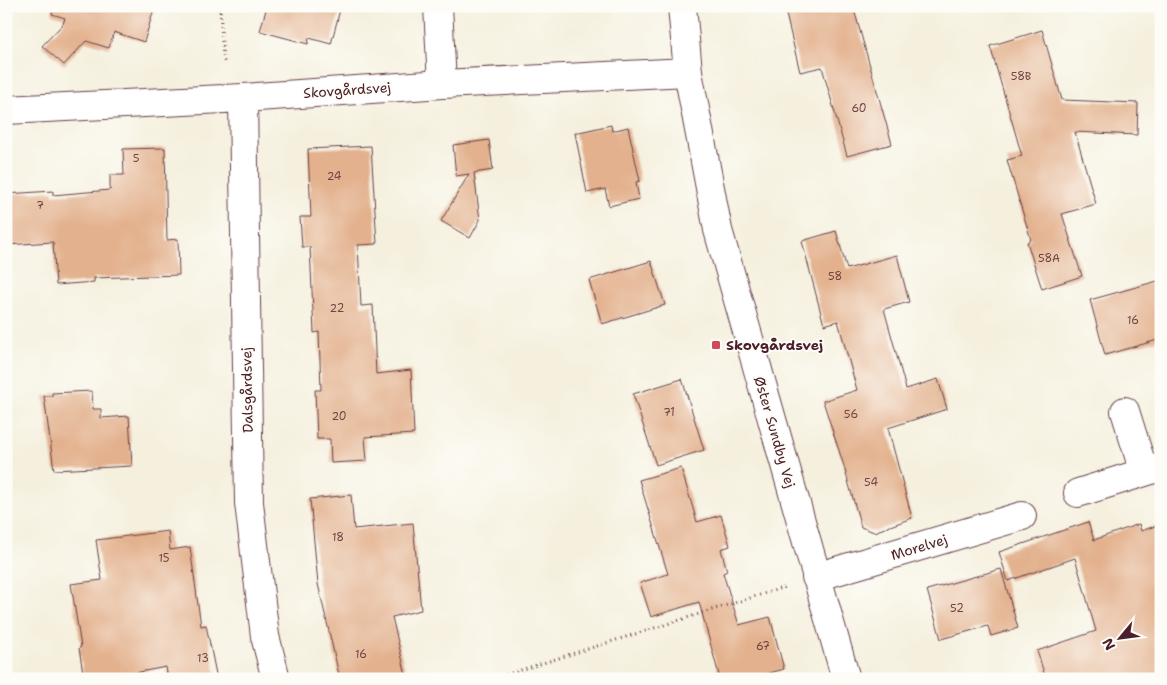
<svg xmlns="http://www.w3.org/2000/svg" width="1167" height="685" font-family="'Shantell Sans',sans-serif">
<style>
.building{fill:#e3b18d}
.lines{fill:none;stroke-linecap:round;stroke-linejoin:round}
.street-casing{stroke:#643e46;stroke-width:30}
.secondary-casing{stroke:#643e46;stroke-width:30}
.path{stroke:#643e46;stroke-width:3;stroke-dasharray:1 4;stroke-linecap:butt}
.street{stroke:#fff;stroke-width:28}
.secondary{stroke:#fff;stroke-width:28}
.poi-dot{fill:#d1495b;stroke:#fdfcf7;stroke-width:2}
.labels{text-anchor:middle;stroke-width:4;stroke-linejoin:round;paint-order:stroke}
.number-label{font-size:11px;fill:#704444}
.street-label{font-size:14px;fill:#4a1f2b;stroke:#fdfcf7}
.poi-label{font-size:14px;font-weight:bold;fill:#4a1f2b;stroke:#fdfcf7;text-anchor:start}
</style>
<rect width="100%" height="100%" fill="#fdfcf7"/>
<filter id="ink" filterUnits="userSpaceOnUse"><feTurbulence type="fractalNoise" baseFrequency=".02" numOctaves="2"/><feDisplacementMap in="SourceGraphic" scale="10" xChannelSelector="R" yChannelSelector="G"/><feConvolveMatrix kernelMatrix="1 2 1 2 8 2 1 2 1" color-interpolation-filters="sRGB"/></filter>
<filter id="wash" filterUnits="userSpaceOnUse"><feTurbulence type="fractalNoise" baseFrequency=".0096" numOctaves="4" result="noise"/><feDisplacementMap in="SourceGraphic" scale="20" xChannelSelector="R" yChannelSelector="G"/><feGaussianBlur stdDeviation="1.12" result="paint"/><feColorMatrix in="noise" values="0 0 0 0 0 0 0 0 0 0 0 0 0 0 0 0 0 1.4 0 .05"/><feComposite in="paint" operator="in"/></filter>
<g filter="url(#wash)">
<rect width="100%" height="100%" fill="#f5f0de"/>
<g id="blocks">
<path class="building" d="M 53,6 L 155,6 L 144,42 L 114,32 L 109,48 L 86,41 L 64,65 L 42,46 L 63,24 L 65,18 L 52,14 Z
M 267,6 L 341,6 L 331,44 L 309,38 L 308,44 L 260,31 Z
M 784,6 L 853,6 L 892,144 L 847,156 L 822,67 L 800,72 Z
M 1042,30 L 1062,100 L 1138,103 L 1137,135 L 1075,132 L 1096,204 L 1062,214 L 1082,276 L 1042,289 L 1027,242 L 1031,240 L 1007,160 L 1022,156 L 990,46 Z
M 611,125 L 612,131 L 628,127 L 640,181 L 636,182 L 639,199 L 609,206 L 605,189 L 587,193 L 575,133 Z
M 489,140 L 493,170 L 474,173 L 480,220 L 470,238 L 441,221 L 469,174 L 456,176 L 453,145 Z
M 371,146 L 377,244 L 358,245 L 361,306 L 373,305 L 376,374 L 411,370 L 414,434 L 365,437 L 367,461 L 331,463 L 330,439 L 317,439 L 315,390 L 321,390 L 319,332 L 314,333 L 310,247 L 302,247 L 300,217 L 311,217 L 308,149 Z
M 165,148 L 167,240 L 178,239 L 179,275 L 94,278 L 94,282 L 56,285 L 53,242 L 6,245 L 6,194 L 53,191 L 53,195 L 110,190 L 110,175 L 124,175 L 123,149 Z
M 836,231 L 847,269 L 897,255 L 909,302 L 884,309 L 906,389 L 938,379 L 947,409 L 888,428 L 912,518 L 874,532 L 861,527 L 843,463 L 823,401 L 857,390 L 838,321 L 824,325 L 802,241 Z
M 651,261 L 665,305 L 602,324 L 589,280 Z
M 1161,280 L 1161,339 L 1105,355 L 1090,300 Z
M 682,379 L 704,450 L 656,465 L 633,394 Z
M 92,391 L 93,409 L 101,409 L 101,418 L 129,416 L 132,466 L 54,470 L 44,396 L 52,396 L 52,393 Z
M 681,468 L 697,522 L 721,515 L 730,546 L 721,549 L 727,571 L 723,573 L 739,625 L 770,617 L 784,669 L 749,679 L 720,679 L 699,602 L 651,617 L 640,583 L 668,574 L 639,480 Z
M 351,495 L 354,529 L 413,523 L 421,610 L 392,617 L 407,679 L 340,679 L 318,584 L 310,499 Z
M 1088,522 L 1094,540 L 1139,524 L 1141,531 L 1161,524 L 1161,679 L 1046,679 L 1037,651 L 1096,631 L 1075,558 L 1008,581 L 999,552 Z
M 168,531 L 170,550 L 190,547 L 201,626 L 206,625 L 217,679 L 168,679 L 166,667 L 103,679 L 84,679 L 79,648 L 81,647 L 71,584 L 102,580 L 96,540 Z
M 1001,569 L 1018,628 L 991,636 L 988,626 L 941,639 L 927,590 Z"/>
</g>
</g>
<g filter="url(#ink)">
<use href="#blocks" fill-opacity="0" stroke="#643e46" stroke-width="1"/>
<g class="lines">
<defs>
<path id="street" d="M 438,6 L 442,84
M 243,98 L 249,503 L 265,636 L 276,679
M 6,110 L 243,98 L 442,84 L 688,72
M 1125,411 L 1144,472
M 1078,493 L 1161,467
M 816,577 L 1022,516"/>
<path id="secondary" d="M 682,6 L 688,72 L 718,230 L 846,679"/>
</defs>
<use href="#street" class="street-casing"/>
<use href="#secondary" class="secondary-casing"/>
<path class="path" d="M 220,6 L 223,59 L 226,65
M 492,679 L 785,587"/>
<use href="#street" class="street"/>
<use href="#secondary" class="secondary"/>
</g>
</g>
<rect class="poi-dot" x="711" y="340" width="10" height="10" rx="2.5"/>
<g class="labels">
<g class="number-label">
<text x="1021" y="80">58B</text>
<text x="859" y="112">60</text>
<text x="136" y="162">5</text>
<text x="334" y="180">24</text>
<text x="40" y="209">7</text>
<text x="1049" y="262">58A</text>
<text x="835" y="280">58</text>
<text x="337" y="312">22</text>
<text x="1133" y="324">16</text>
<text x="669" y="416">71</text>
<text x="851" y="418">56</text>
<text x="339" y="420">20</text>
<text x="871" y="486">54</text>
<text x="338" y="541">18</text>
<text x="164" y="562">15</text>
<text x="957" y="612">52</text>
<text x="763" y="650">67</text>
<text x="361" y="658">16</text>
<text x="203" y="662">13</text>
</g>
<g class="street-label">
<text transform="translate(347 90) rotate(-4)" y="5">Skovgårdsvej</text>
<text transform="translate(247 390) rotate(-91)" y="5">Dalsgårdsvej</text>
<text transform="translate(775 432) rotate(74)" y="5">Øster Sundby Vej</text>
<text transform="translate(919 547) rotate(-17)" y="5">Morelvej</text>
</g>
<g class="poi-label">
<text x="726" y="350">Skovgårdsvej</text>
</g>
</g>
<rect width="1167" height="685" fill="none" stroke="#fdfcf7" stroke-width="25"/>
<g transform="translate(1120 638) rotate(241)" stroke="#fdfcf7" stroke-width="4" paint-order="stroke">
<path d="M0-4L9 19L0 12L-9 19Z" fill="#4a1f2b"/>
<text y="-8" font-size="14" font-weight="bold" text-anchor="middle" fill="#4a1f2b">N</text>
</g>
</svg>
